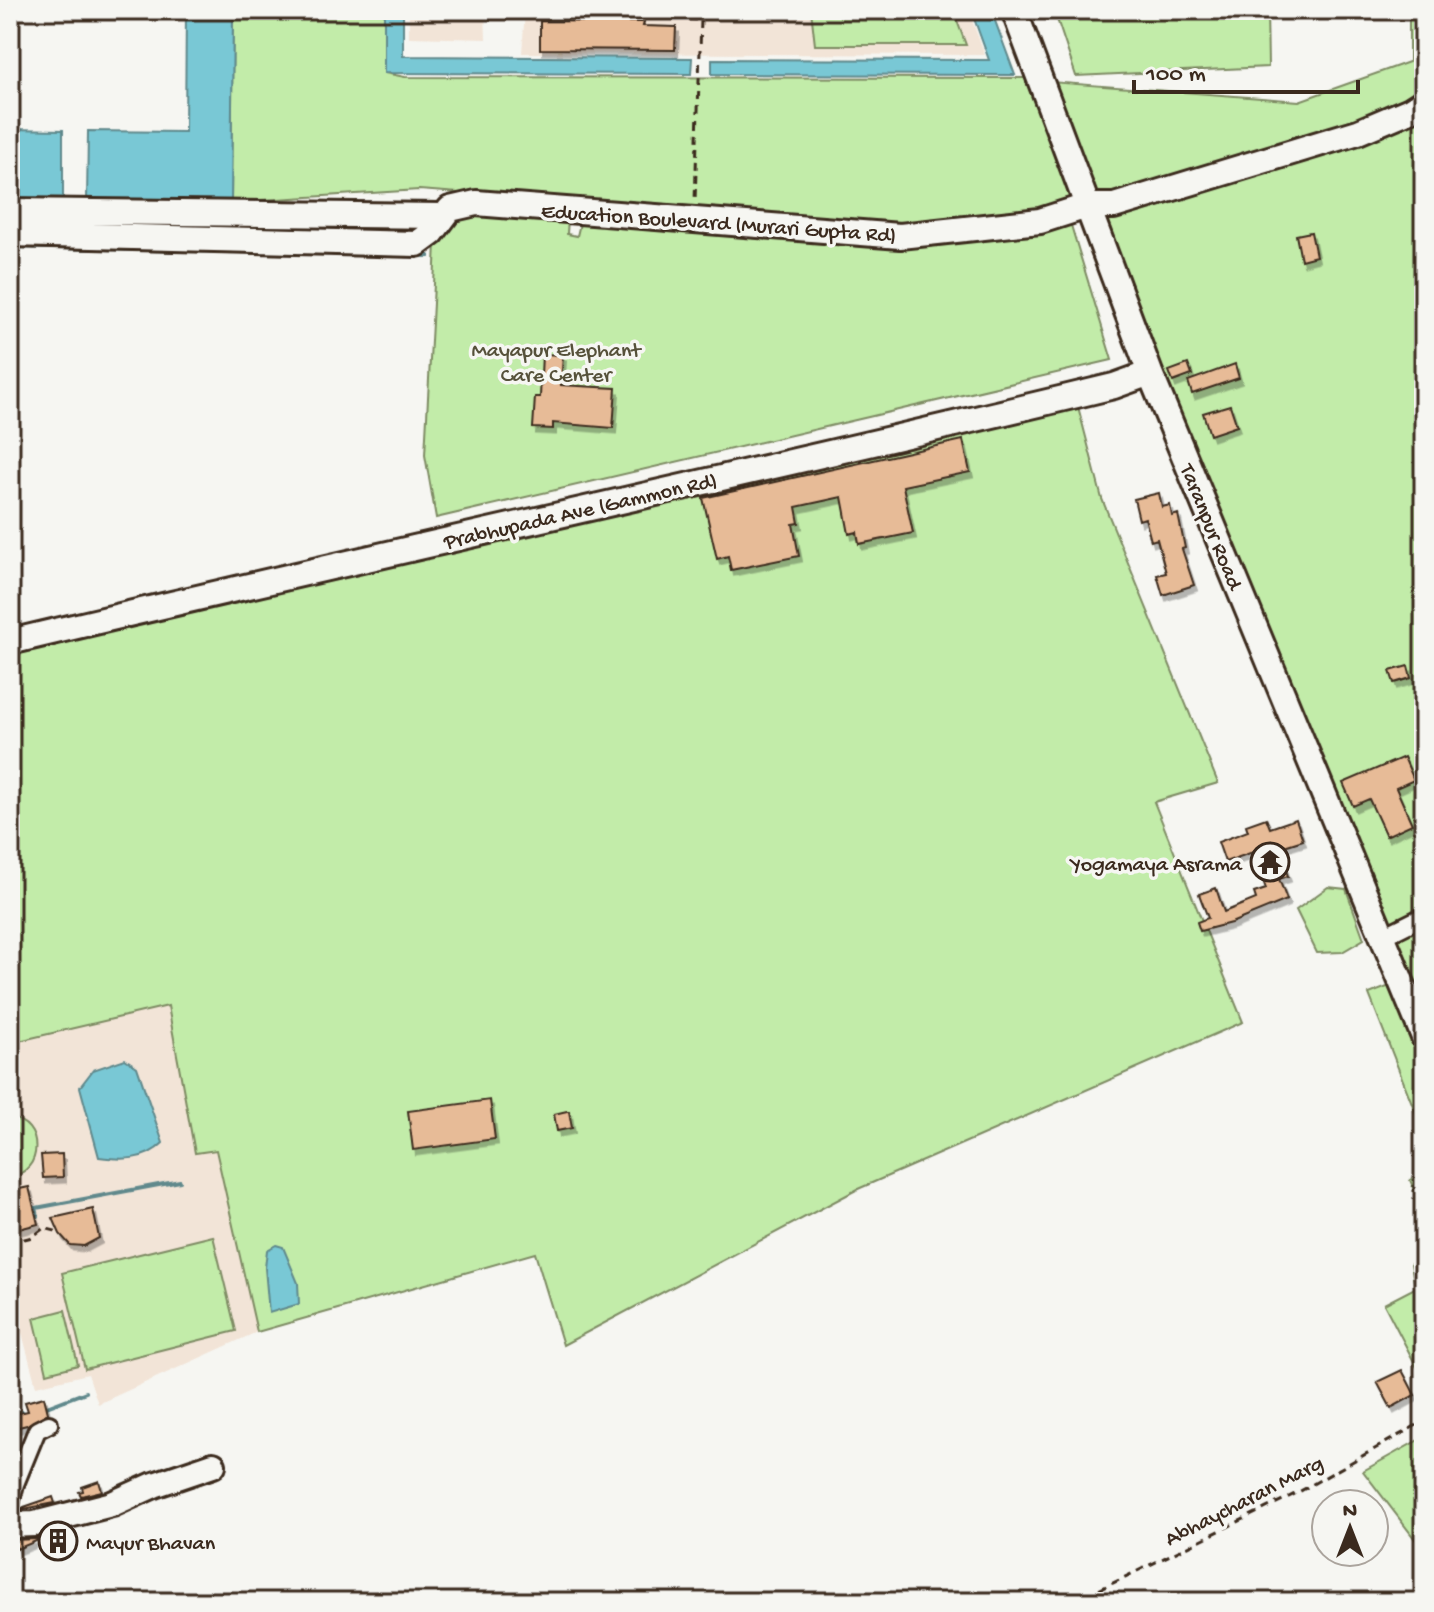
<svg xmlns="http://www.w3.org/2000/svg" width="1434" height="1612" font-family="'Gochi Hand',sans-serif">
<style>
.built{fill:#f2e4d7}
.green{fill:#c2eca9;stroke:#7e8b64;stroke-width:2}
.water{fill:#79c8d5;stroke:#60898c;stroke-width:2}
.lines{fill:none;stroke-linecap:round;stroke-linejoin:round}
.stream{stroke:#60898c;stroke-width:4}
.building{fill:#e7bb97;stroke:#3b2a1e;stroke-width:2;filter:url(#shadow)}
.street-casing{stroke:#3b2a1e;stroke-width:22}
.secondary-casing{stroke:#3b2a1e;stroke-width:30}
.path{stroke:#3b2a1e;stroke-width:3;stroke-dasharray:8 6;stroke-linecap:butt}
.street{stroke:#f6f6f2;stroke-width:16}
.secondary{stroke:#f6f6f2;stroke-width:24}
.labels{text-anchor:middle;stroke-width:7;stroke-linejoin:round;paint-order:stroke}
.street-label{font-size:22px;fill:#3b2a1e;stroke:#f6f6f2}
.park-label{font-size:22px;fill:#56513a;stroke:#f6f6f2}
.poi-label{font-size:22px;fill:#3b2a1e;stroke:#f6f6f2;text-anchor:end}
</style>
<defs>
<filter id="shadow"><feDropShadow dx="3" dy="5.5" stdDeviation="0" flood-color="#0004"/></filter>
</defs>
<rect width="100%" height="100%" fill="#f6f6f2"/>
<filter id="ink" filterUnits="userSpaceOnUse"><feTurbulence type="fractalNoise" baseFrequency=".0125" numOctaves="2"/><feDisplacementMap in="SourceGraphic" scale="16" xChannelSelector="R" yChannelSelector="G"/><feConvolveMatrix kernelMatrix="1 2 1 2 8 2 1 2 1" color-interpolation-filters="sRGB"/></filter>
<g filter="url(#ink)">
<path class="built" d="M 409,10 L 485,10 L 486,39 L 409,37 Z
M 525,10 L 968,10 L 985,55 L 522,53 Z
M 168,1005 L 195,1153 L 216,1149 L 257,1332 L 98,1404 L 88,1374 L 36,1386 L 22,1333 L 10,1335 L 10,1043 Z"/>
<path class="green" d="M 233,10 L 384,10 L 384,73 L 405,77 L 1030,78 L 1074,195 L 1037,213 L 893,226 L 419,190 L 231,202 Z
M 668,10 L 771,10 L 771,15 L 669,19 Z
M 811,10 L 953,10 L 966,45 L 815,45 Z
M 1054,10 L 1267,10 L 1268,67 L 1076,76 Z
M 1409,10 L 1424,10 L 1424,1008 L 1155,363 L 1051,82 L 1299,101 L 1409,62 Z
M 456,213 L 568,217 L 567,234 L 577,236 L 581,219 L 911,245 L 1070,222 L 1112,360 L 436,518 L 425,455 L 435,265 L 436,242 Z
M 1075,395 L 1102,499 L 1218,783 L 1154,802 L 1243,1022 L 858,1189 L 563,1345 L 535,1253 L 257,1332 L 216,1150 L 195,1153 L 168,1006 L 10,1043 L 10,651 Z
M 1328,887 L 1346,889 L 1364,939 L 1342,952 L 1317,953 L 1296,910 Z
M 1395,984 L 1424,1051 L 1424,1134 L 1369,994 Z
M 10,1118 C 44,1122 44,1172 10,1177 Z
M 1424,1172 L 1424,1213 L 1410,1180 Z
M 213,1236 L 236,1331 L 85,1369 L 62,1273 Z
M 1424,1255 L 1424,1381 L 1384,1304 L 1415,1288 L 1411,1263 Z
M 65,1310 L 78,1365 L 47,1373 L 34,1318 Z
M 1424,1437 L 1424,1551 L 1363,1471 Z"/>
<path class="water" d="M 186,10 L 233,10 L 231,202 L 87,201 L 88,131 L 185,132 Z
M 384,10 L 403,10 L 403,56 L 692,58 L 691,74 L 384,73 Z
M 971,10 L 991,10 L 1015,75 L 712,74 L 712,59 L 989,60 Z
M 10,129 L 63,130 L 63,200 L 10,199 Z
M 125,1059 L 137,1067 L 163,1143 C 145,1161 122,1160 99,1157 L 80,1087 L 93,1070 Z
M 276,1245 L 283,1247 L 298,1283 L 299,1304 L 269,1313 L 265,1268 L 267,1250 Z"/>
<g class="lines">
<path class="stream" d="M 10,247 L 429,256
M 33,1217 L 38,1216 L 36,1208 L 180,1181
M 44,1408 L 86,1392
M 10,1414 L 23,1412"/>
</g>
<path class="building" d="M 540,21 L 644,22 L 643,26 L 676,27 L 675,50 L 540,49 Z
M 1311,232 L 1316,256 L 1301,260 L 1296,235 Z
M 542,354 L 563,355 L 561,385 L 616,388 L 613,428 L 553,423 L 553,429 L 533,428 L 535,397 L 540,397 Z
M 1188,364 L 1192,375 L 1173,382 L 1169,371 Z
M 1235,364 L 1239,378 L 1192,394 L 1188,381 Z
M 1230,405 L 1237,426 L 1210,435 L 1203,413 Z
M 963,440 L 970,472 L 903,486 L 913,533 L 859,544 L 857,532 L 849,534 L 842,497 L 796,507 L 799,523 L 793,524 L 799,556 L 731,570 L 728,556 L 717,559 L 703,498 Z
M 1159,493 L 1162,507 L 1170,505 L 1172,516 L 1178,514 L 1185,548 L 1182,549 L 1194,585 L 1163,595 L 1157,575 L 1166,573 L 1157,539 L 1151,541 L 1145,518 L 1139,520 L 1134,499 Z
M 1408,666 L 1411,678 L 1394,683 L 1390,671 Z
M 1404,757 L 1414,780 L 1396,788 L 1412,824 L 1386,836 L 1369,799 L 1353,806 L 1343,783 Z
M 1266,818 L 1270,828 L 1296,819 L 1303,840 L 1278,848 L 1288,876 L 1279,879 L 1287,900 L 1231,923 L 1200,931 L 1197,922 L 1208,918 L 1199,894 L 1216,888 L 1224,912 L 1256,899 L 1254,893 L 1266,889 L 1253,852 L 1225,862 L 1218,842 L 1248,831 L 1246,825 Z
M 490,1100 L 495,1139 L 413,1150 L 408,1111 Z
M 567,1111 L 569,1111 L 572,1128 L 557,1131 L 554,1114 Z
M 62,1154 L 63,1177 L 43,1178 L 41,1155 Z
M 29,1187 L 38,1224 L 19,1229 L 10,1191 Z
M 93,1209 L 99,1238 L 84,1246 L 70,1245 L 60,1234 L 53,1218 Z
M 1402,1370 L 1415,1395 L 1391,1408 L 1377,1382 Z
M 44,1397 L 48,1413 L 27,1425 L 10,1429 L 10,1415 L 28,1411 L 25,1402 Z
M 99,1481 L 102,1491 L 81,1496 L 79,1492 L 83,1491 L 82,1487 Z
M 53,1497 L 55,1503 L 19,1510 L 24,1507 Z
M 69,1533 L 69,1547 L 47,1548 L 46,1536 Z
M 46,1537 L 17,1549 L 14,1540 L 35,1539 Z"/>
<g class="lines">
<defs>
<path id="street" d="M 1382,937 L 1424,916
M 10,1504 L 15,1484 L 37,1430 L 49,1424"/>
<path id="secondary" d="M 1014,10 L 1150,373 L 1424,1037
M 10,211 L 442,216
M 10,234 L 417,244 L 432,233 L 450,209 L 476,203 L 900,236 L 1040,221 L 1087,206 L 1114,206 L 1358,132 L 1410,110 L 1424,101
M 10,642 C 377,554 747,475 1114,386 L 1150,373
M 10,1525 L 34,1524 L 112,1504 L 154,1485 L 213,1465"/>
</defs>
<use href="#street" class="street-casing"/>
<use href="#secondary" class="secondary-casing"/>
<path class="path" d="M 669,10 L 669,19 L 701,20 L 695,201
M 10,1243 L 32,1237 L 44,1228 L 59,1232
M 1074,1602 L 1297,1493 L 1424,1421"/>
<use href="#street" class="street"/>
<use href="#secondary" class="secondary"/>
</g>
</g>
<defs>
<symbol id="temple-ring" viewBox="-11 -11 22 22"><circle r="9.5" fill="#f6f6f2" stroke="#3b2a1e" stroke-width="1.5"/><path d="M0-6L5-2H3V0L6.5 2.5H4V6H1.5V3h-3V6H-4V2.5H-6.5L-3 0V-2H-5Z" fill="#3b2a1e"/></symbol>
<symbol id="building-ring" viewBox="-11 -11 22 22"><circle r="9.5" fill="#f6f6f2" stroke="#3b2a1e" stroke-width="1.5"/><path d="M-4-6H4V6H1V3H-1V6H-4ZM-2.5-4.3h1.7v1.8h-1.7ZM.8-4.3h1.7v1.8H.8ZM-2.5-1h1.7V.8h-1.7ZM.8-1h1.7V.8H.8Z" fill="#3b2a1e"/></symbol>
</defs>
<g fill-rule="evenodd">
<use href="#temple-ring" x="1248" y="840" width="44" height="44"/>
<use href="#building-ring" x="36" y="1519" width="44" height="44"/>
</g>
<g class="labels">
<g class="street-label">
<text transform="translate(719 221) rotate(4)" y="8">Education Boulevard (Murari Gupta Rd)</text>
<text transform="translate(580 509) rotate(-13)" y="8">Prabhupada Ave (Gammon Rd)</text>
<text transform="translate(1213 526) rotate(68)" y="8">Taranpur Road</text>
<text transform="translate(1243 1499) rotate(-27)" y="8">Abhaycharan Marg</text>
</g>
<g class="park-label">
<text x="556" y="356">Mayapur Elephant<tspan x="556" dy="25">Care Center</tspan></text>
</g>
<g class="poi-label">
<text x="1242" y="870">Yogamaya Asrama</text>
<text x="86" y="1549" text-anchor="start">Mayur Bhavan</text>
</g>
</g>
<rect width="1434" height="1612" fill="none" stroke="#f6f6f2" stroke-width="40"/>
<rect x="20" y="20" width="1394" height="1572" fill="none" stroke="#3b2a1e" stroke-width="3" filter="url(#ink)"/>
<g transform="translate(1350 1528)"><circle r="38" fill="#f6f6f2" stroke="#aba49d" stroke-width="2"/>
<path d="M0-6L14 30L0 20L-14 30Z" fill="#3b2a1e"/>
<text y="-12" font-size="22" font-weight="bold" text-anchor="middle" fill="#3b2a1e">N</text>
</g>
<path d="M1134 80v12h224v-12" fill="none" stroke="#3b2a1e" stroke-width="4"/>
<text x="1146" y="80" font-size="24" fill="#3b2a1e" stroke="#f6f6f2" stroke-width="6" paint-order="stroke">100 m</text>
</svg>
